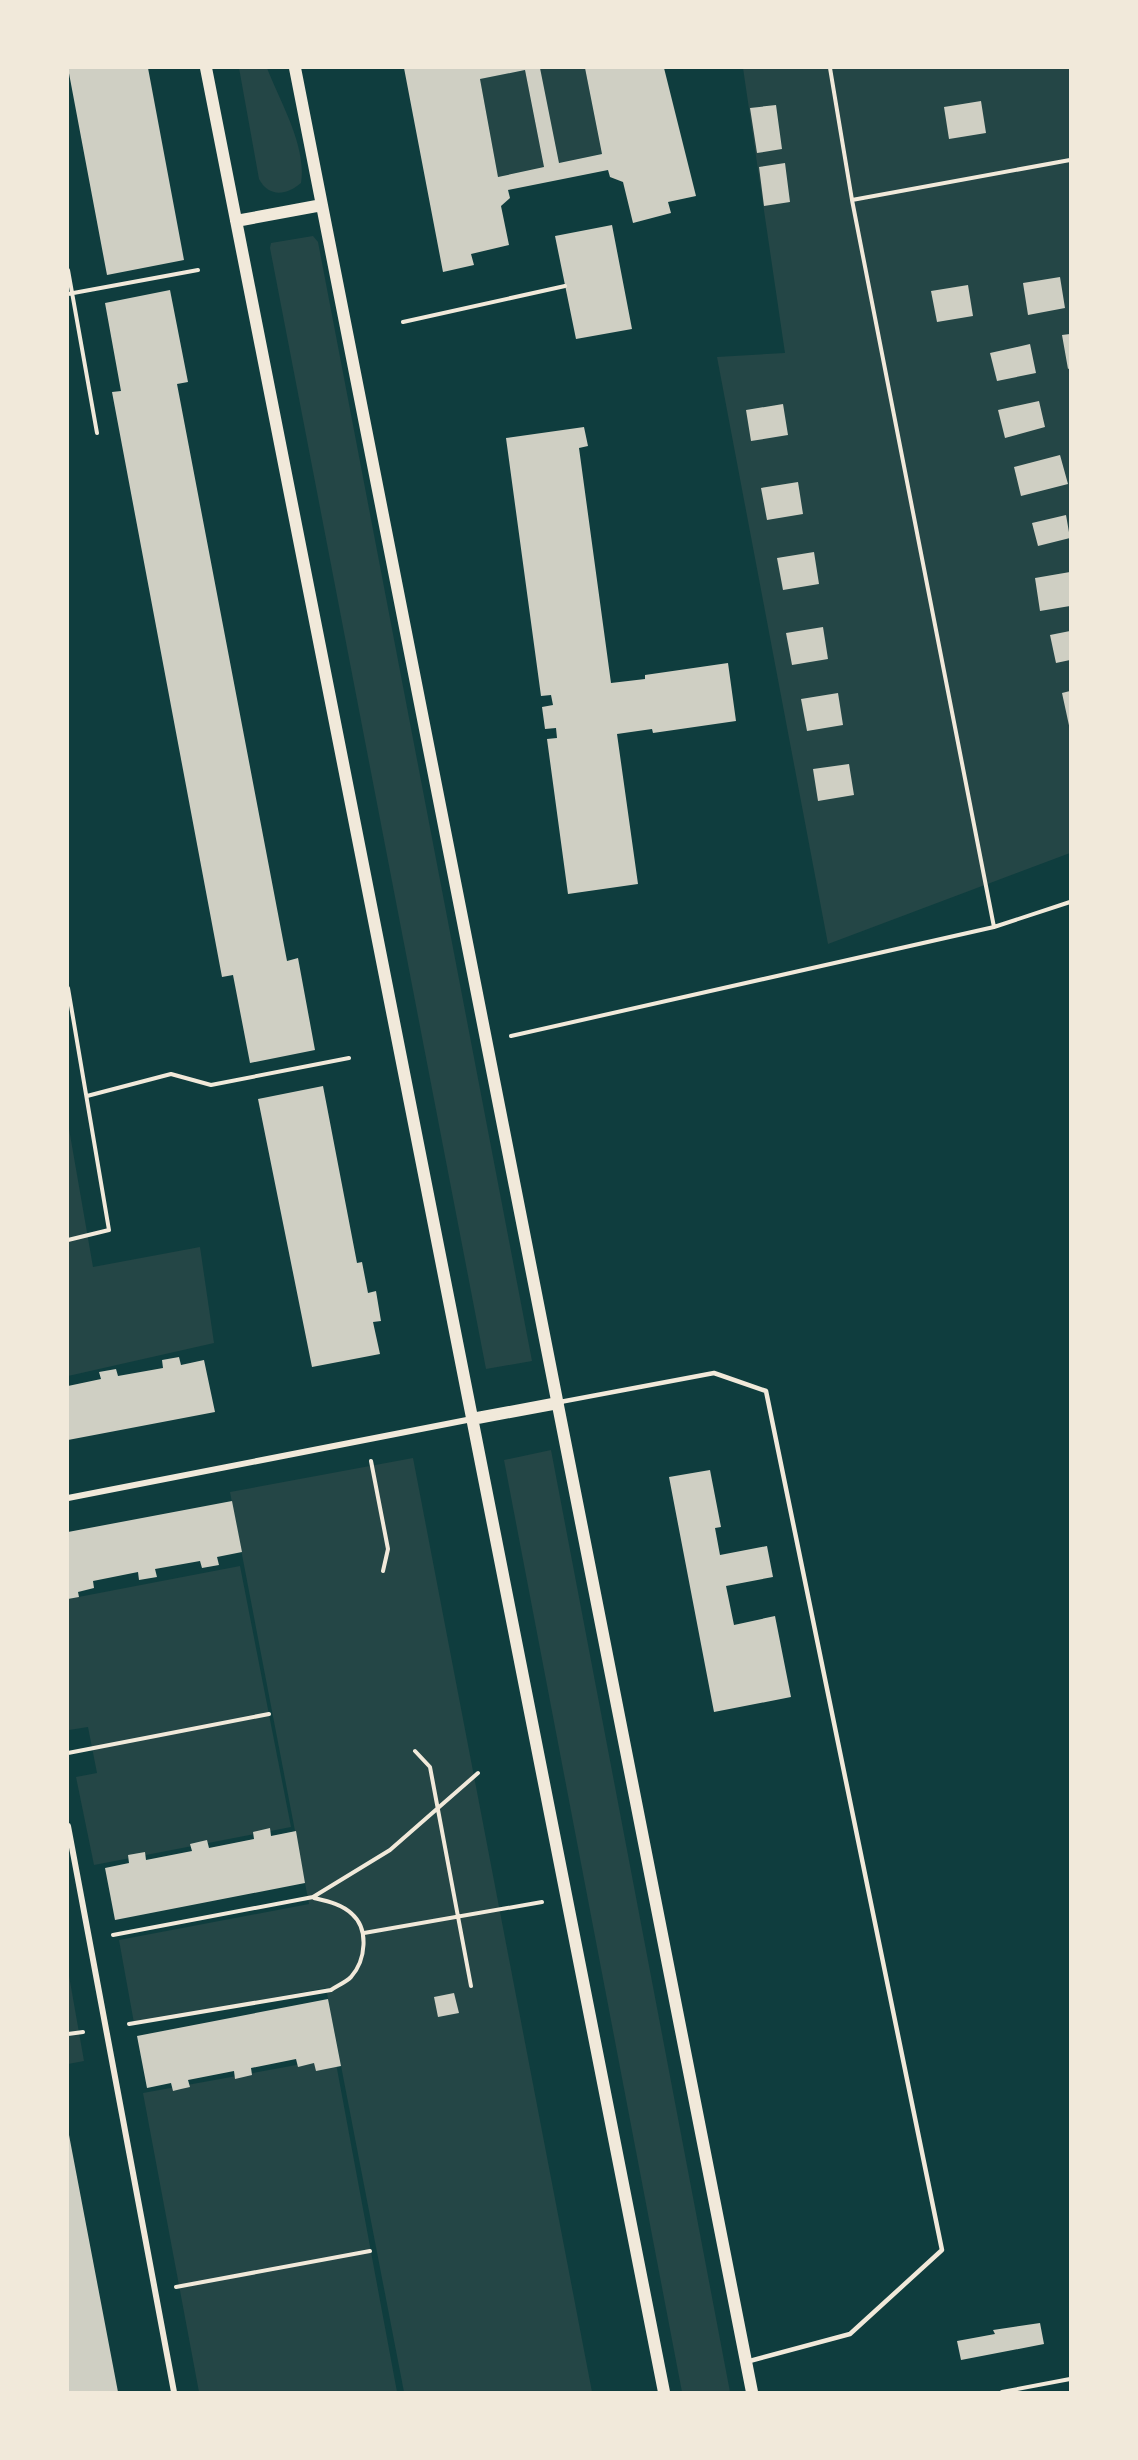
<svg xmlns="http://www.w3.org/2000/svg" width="1138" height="2460" font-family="'PT Sans Narrow',sans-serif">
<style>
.green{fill:#244646}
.building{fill:#cfcfc3;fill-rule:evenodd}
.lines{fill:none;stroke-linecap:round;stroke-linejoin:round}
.path{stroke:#f1e9da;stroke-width:4}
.service{stroke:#f1e9da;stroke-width:4.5}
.minor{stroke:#f1e9da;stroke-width:6}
.secondary{stroke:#f1e9da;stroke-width:12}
</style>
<rect width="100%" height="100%" fill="#0f3d3e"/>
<path class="green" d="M 239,68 L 267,68 C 280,102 307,146 301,183 C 287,195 269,198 259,179 Z
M 585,68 L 602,154 L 559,163 L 540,69 Z
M 743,68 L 1070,68 L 1070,853 L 828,944 L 717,357 L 785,353 Z
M 525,70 L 544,167 L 498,177 L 480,79 Z
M 313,236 L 318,242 L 532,1361 L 486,1369 L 270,248 L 271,243 Z
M 68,1123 L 93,1267 L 200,1247 L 214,1343 L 68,1376 Z
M 551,1450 L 730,2392 L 682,2392 L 504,1460 Z
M 413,1458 L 592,2392 L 404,2392 L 326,1988 L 134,2023 L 119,1940 L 309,1904 L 230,1492 Z
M 240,1566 L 291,1827 L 94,1865 L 76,1777 L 97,1773 L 88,1727 L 69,1730 L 68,1599 Z
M 68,1970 L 84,2061 L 68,2064 Z
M 335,2058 L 397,2392 L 199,2392 L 143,2093 Z"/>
<path class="building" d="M 68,68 L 148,68 L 184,260 L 107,275 Z
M 404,68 L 540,68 L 559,163 L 602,154 L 585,68 L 664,68 L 696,196 L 668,202 L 671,213 L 633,223 L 623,182 L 610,177 L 608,170 L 508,190 L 510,198 L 501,206 L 509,245 L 471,254 L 474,265 L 443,272 ZM 525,70 L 544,167 L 498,177 L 480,79 Z
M 981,101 L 986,133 L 949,139 L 944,107 Z
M 776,105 L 782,149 L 757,153 L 750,108 Z
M 785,163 L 790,202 L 764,206 L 759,167 Z
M 612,225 L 632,329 L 576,339 L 555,236 Z
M 1060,277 L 1065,308 L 1028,315 L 1023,283 Z
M 968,285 L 973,316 L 937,322 L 931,291 Z
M 170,290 L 188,382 L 177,384 L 287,961 L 298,958 L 315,1050 L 250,1063 L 233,975 L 222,977 L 112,392 L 121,391 L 105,303 Z
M 1070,334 L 1070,368 L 1068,369 L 1062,335 Z
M 1030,344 L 1036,373 L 997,381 L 990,353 Z
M 1039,401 L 1045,427 L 1005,438 L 998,410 Z
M 783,404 L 788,435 L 751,441 L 746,410 Z
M 584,427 L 588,446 L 579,448 L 611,683 L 645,679 L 645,675 L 728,663 L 736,721 L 653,733 L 652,729 L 617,734 L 638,884 L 568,894 L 547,739 L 557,738 L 556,728 L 545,729 L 542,707 L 553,705 L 551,695 L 541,696 L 506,438 Z
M 1060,455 L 1068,484 L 1021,496 L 1014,467 Z
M 798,482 L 803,514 L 767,520 L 761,488 Z
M 1066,515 L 1070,538 L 1038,546 L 1032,523 Z
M 814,552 L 819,584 L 783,590 L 777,558 Z
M 1070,572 L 1070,606 L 1040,611 L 1035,578 Z
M 823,627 L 828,659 L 792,665 L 786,633 Z
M 1070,631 L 1070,660 L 1056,663 L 1050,635 Z
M 1070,691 L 1070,730 L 1062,693 Z
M 838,693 L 843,725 L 807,731 L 801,699 Z
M 849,764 L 854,795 L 818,801 L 813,769 Z
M 323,1086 L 357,1263 L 362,1262 L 368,1293 L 376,1291 L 381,1321 L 373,1322 L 380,1354 L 312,1367 L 258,1099 Z
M 179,1357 L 181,1365 L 204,1360 L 215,1412 L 68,1440 L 68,1386 L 101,1379 L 99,1372 L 116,1369 L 118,1376 L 163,1368 L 162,1360 Z
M 710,1470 L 721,1527 L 715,1528 L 720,1555 L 767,1546 L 773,1577 L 726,1586 L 734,1625 L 775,1616 L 791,1697 L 714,1712 L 669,1477 Z
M 232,1501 L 242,1552 L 217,1557 L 219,1565 L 202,1568 L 200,1561 L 155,1569 L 157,1577 L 139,1580 L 138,1572 L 93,1581 L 94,1588 L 78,1592 L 79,1597 L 68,1599 L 68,1532 Z
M 270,1828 L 271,1836 L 296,1831 L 305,1883 L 115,1920 L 105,1868 L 129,1863 L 128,1855 L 145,1852 L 146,1860 L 192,1851 L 190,1844 L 207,1840 L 209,1848 L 254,1839 L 253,1832 Z
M 454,1993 L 459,2013 L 438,2017 L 434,1997 Z
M 328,1999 L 341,2066 L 316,2071 L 314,2063 L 298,2067 L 296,2059 L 251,2068 L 252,2075 L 235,2079 L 234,2071 L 188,2080 L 190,2087 L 181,2089 L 173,2091 L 171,2083 L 147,2088 L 137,2036 Z
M 68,2135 L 69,2135 L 118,2392 L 68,2392 Z
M 1040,2323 L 1044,2344 L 961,2360 L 957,2341 L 995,2334 L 993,2330 Z"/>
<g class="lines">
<path class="path" d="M 830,68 L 852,200 L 994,927
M 852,200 L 1070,160
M 68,270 L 97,433
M 68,294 L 198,270
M 403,322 L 565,286
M 68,988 L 109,1230 L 68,1240
M 511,1036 L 994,927 L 1070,902
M 87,1096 L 171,1074 L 211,1085 L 349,1058
M 371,1461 L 388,1549 L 383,1571
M 415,1751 L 430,1767 L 471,1986
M 68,1753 L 269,1714
M 364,1933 L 542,1902
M 113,1935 L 313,1897 L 390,1850 L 478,1773
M 129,2024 L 331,1990 C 337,1986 346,1982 351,1977 C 366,1960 369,1929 352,1914 C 342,1904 327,1901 314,1898
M 68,2034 L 83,2032
M 176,2287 L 370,2251
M 1002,2392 L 1070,2379"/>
<path class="service" d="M 560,1402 L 714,1373 L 766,1391 L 942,2250 L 850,2334 L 746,2362"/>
<path class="minor" d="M 68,1498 L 472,1419
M 68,1826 L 174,2392"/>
<path class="secondary" d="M 206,68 L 664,2392
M 295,68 L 752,2392
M 236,221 L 322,205
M 472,1419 L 558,1403"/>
</g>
<rect width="1138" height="2460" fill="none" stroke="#f1e9da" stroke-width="138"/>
</svg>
